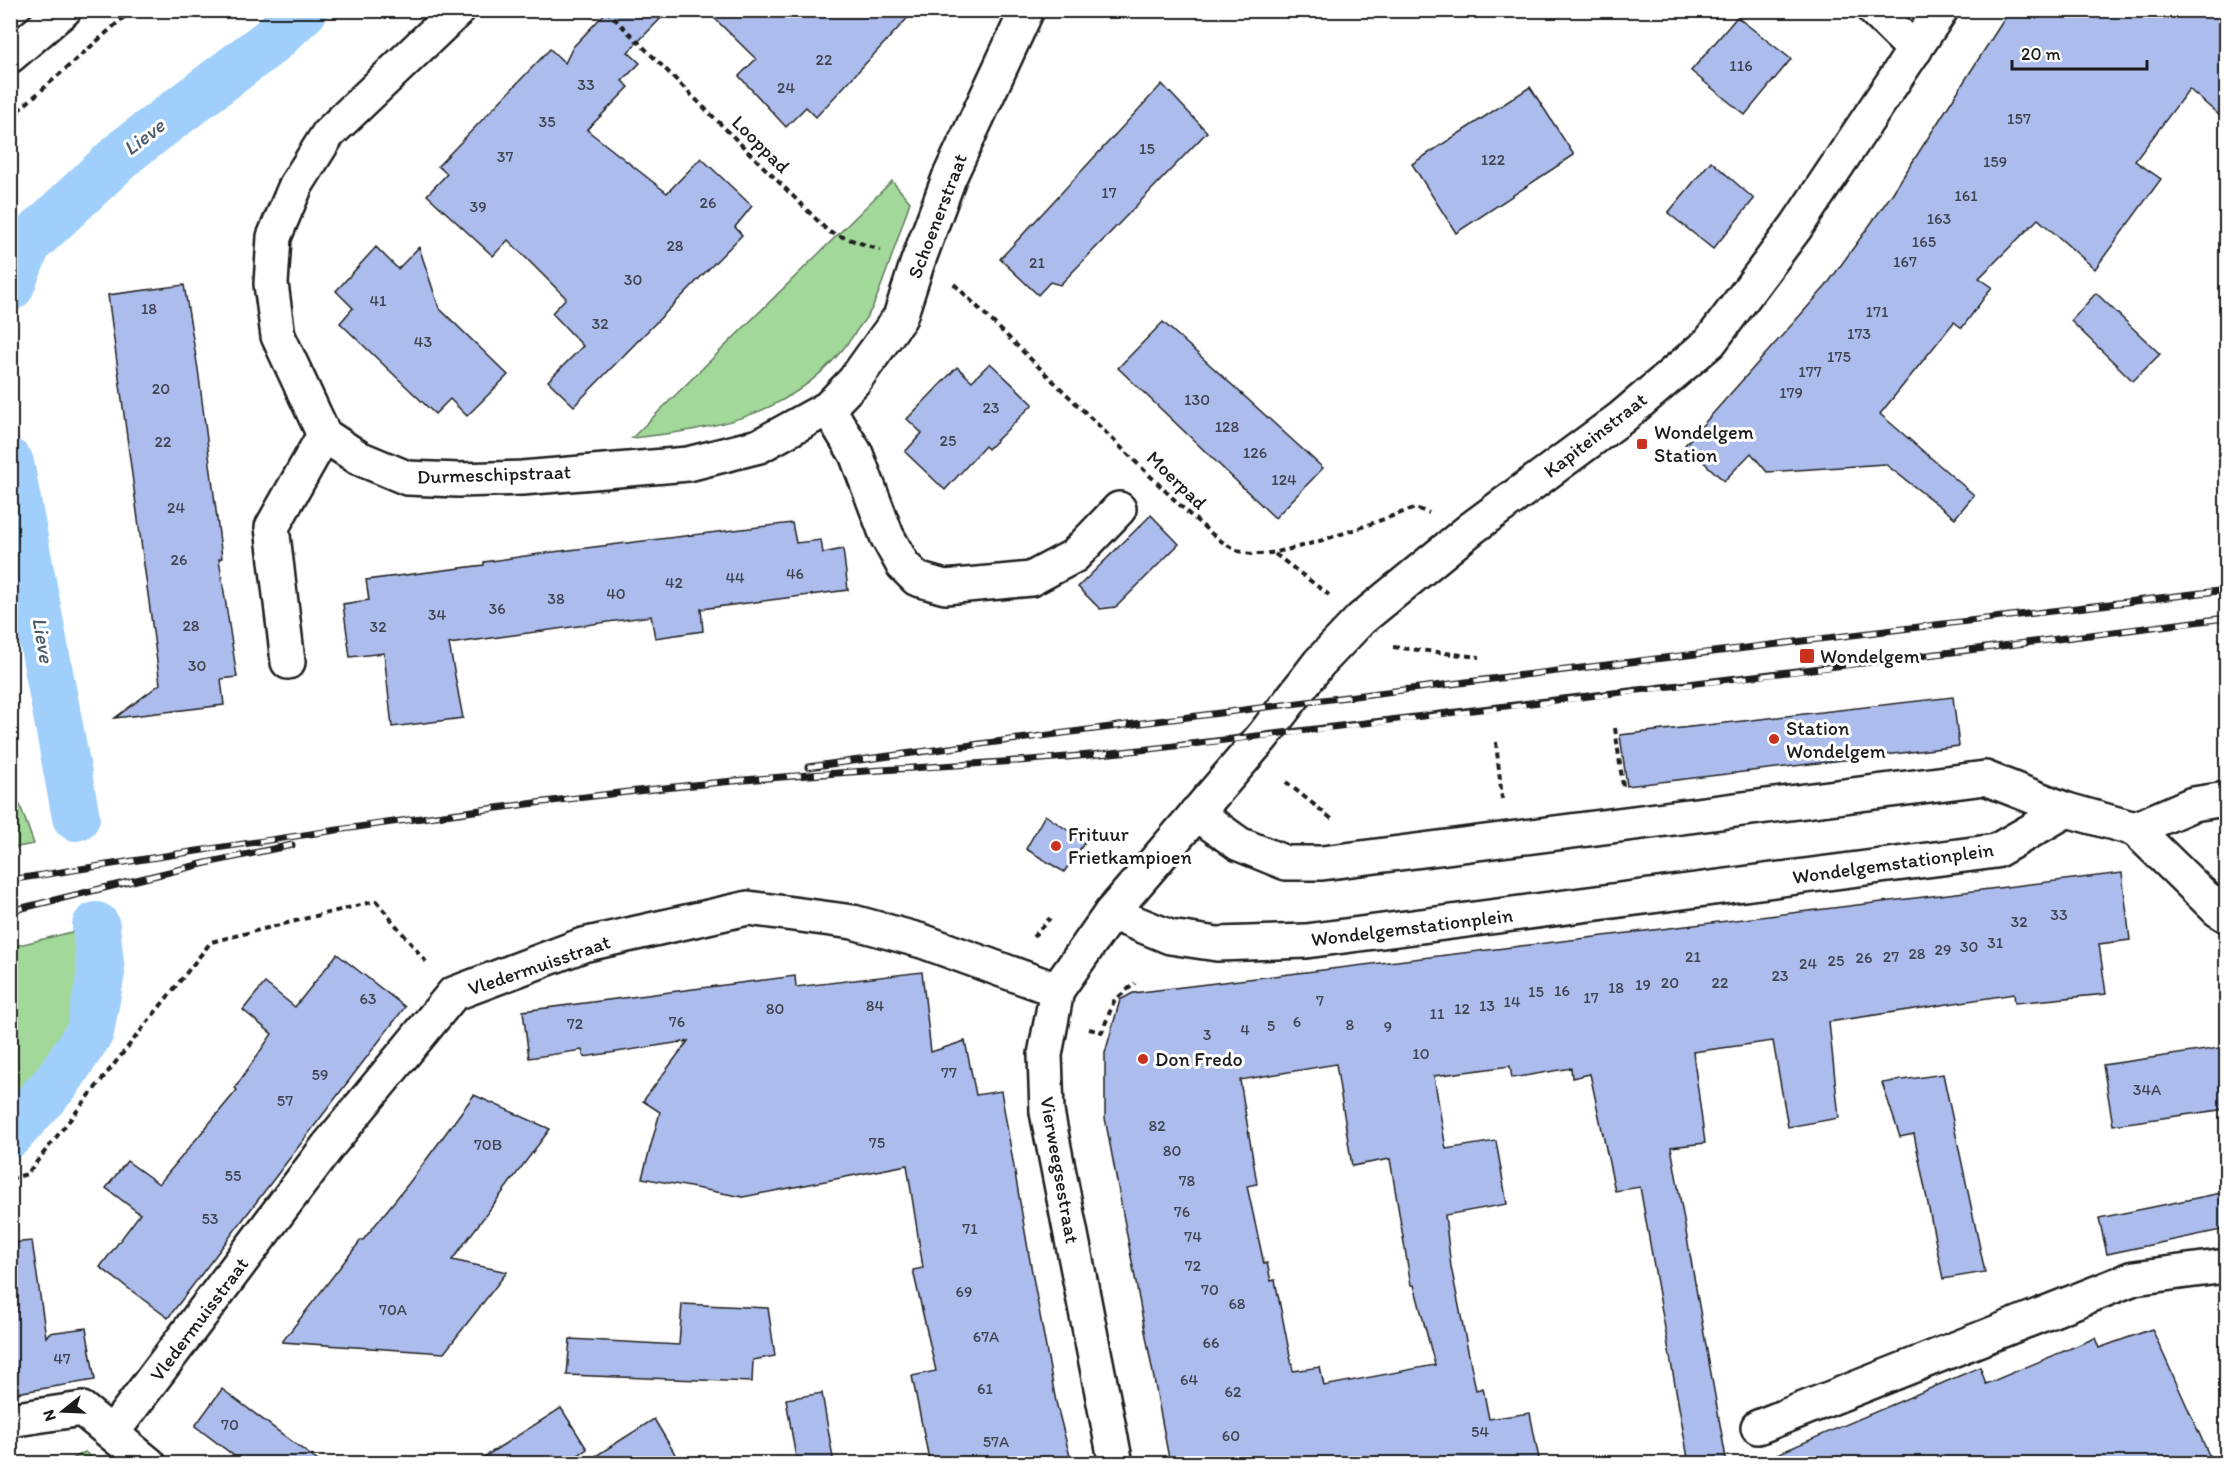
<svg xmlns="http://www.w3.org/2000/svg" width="2237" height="1474" font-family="Itim,sans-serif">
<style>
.green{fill:#a3d89b;stroke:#607a5c;stroke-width:1.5}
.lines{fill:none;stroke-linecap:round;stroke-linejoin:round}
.canal{stroke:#a0cffc;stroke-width:48}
.building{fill:#acbded;stroke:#1c1c1c;stroke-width:1.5;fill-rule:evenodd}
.minor-casing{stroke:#1c1c1c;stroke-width:38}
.path{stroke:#1c1c1c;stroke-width:4;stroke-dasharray:6 4.5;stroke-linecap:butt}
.minor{stroke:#fff;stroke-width:33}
.rail-casing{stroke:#1c1c1c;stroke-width:7}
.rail{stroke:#fff;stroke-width:4.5;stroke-dasharray:14;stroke-linecap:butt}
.poi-dot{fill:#c8321e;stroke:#fff;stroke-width:2}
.labels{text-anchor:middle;stroke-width:6;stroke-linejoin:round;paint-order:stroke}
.number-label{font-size:16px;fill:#404450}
.street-label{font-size:20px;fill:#1c1c1c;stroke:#fff}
.poi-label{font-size:20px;fill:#1c1c1c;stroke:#fff;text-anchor:start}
.water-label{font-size:21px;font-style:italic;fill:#4a5b6a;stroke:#fff}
</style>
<rect width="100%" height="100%" fill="#fff"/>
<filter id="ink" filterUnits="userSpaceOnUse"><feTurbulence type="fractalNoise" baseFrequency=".0167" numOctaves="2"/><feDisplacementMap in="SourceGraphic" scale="12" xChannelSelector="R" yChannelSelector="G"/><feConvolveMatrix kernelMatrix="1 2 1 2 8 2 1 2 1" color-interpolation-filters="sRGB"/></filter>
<g filter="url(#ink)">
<g class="green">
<path d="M892 181 910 202C898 236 888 272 873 306 869 316 859 326 853 336 797 415 722 428 632 438Z"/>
<polygon points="20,805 34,844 11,848 11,807"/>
<polygon points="96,926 101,973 90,1032 56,1083 11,1134 11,947"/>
<polygon points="85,1452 99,1463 65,1463"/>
</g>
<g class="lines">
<g class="canal">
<polyline points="10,287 28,243 126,151 270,42 304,10"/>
<polyline points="10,463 76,817"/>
<polyline points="10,1134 56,1083 90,1032 101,973 96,926"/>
</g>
</g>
<g class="building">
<polygon points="608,10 669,10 628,52 640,63 622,81 629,87 587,130 667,193 701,158 752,206 735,227 742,235 574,406 548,381 583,346 552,313 566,298 508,240 493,256 427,195 447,174 438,166 550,49 565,63 573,47"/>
<polygon points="706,10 915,10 816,117 806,107 786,127 739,76 756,59"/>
<polygon points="2010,10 2226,10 2226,121 2189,89 2135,161 2161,179 2095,269 2038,219 1979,278 1992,287 1962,328 1954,322 1880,414 1974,495 1955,518 1885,464 1767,472 1751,453 1724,481 1685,445 1826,286 1892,194"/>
<polygon points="1737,17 1791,59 1745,115 1691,71"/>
<polygon points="1162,84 1207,132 1060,285 1050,282 1038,295 1000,259"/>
<polygon points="1530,87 1574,155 1456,233 1412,164"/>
<polygon points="1711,161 1754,199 1713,249 1668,213"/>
<polygon points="376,247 398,269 419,247 439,308 508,375 467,416 450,399 435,414 340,323 353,308 336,291"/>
<polygon points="184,285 198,369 222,558 219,559 237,677 221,679 224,705 115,718 160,684 108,295"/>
<polygon points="2096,293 2160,354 2133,381 2071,321"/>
<polygon points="1163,322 1323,468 1275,518 1118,368"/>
<polygon points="990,363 1033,404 988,449 985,446 945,490 905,452 922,433 907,419 957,367 972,381"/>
<polygon points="1151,515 1179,544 1116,607 1100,609 1078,587"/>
<polygon points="792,523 796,543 821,540 823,553 843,549 848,590 701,609 703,631 655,638 651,616 449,644 463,718 392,727 384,653 350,657 343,604 369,600 366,580 484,565 484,562 553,552"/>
<polygon points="1953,697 1959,746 1627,786 1620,735"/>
<polygon points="1045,815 1085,842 1064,872 1026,849"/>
<path d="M2122 873 2130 940 2099 944 2106 994 2015 1003 2014 994 1829 1022 1839 1118 1788 1127 1773 1041 1693 1052 1705 1143 1671 1147 1727 1464H1689L1640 1187 1615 1191 1590 1074 1572 1078 1571 1068 1512 1078 1510 1066 1434 1076 1446 1149 1496 1141 1507 1204 1445 1215 1451 1267 1476 1390 1483 1388 1489 1419 1530 1413 1540 1464H1170L1105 1118V1053L1120 1000 1133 993ZM1336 1064 1352 1166 1390 1159 1411 1285H1414L1435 1365 1324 1386 1320 1367 1293 1371 1275 1280 1271 1281 1267 1263 1264 1264 1247 1186 1257 1184 1240 1080Z"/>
<polygon points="337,954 405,1007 168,1318 100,1267 140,1214 106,1188 127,1161 159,1184 237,1090 235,1088 272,1034 243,1010 254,996 265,983 295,1007"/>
<polygon points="922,972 931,1052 965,1041 976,1095 1001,1091 1030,1261 1056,1402 1072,1464 930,1464 912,1376 936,1371 913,1270 923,1268 907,1165 743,1197 642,1178 660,1112 643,1101 688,1041 584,1057 582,1050 529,1058 523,1011 795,976 796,987"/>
<polygon points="2226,1047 2226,1109 2113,1125 2103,1065"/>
<polygon points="1943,1074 1985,1272 1943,1279 1914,1134 1900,1137 1882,1083"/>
<polygon points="474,1095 550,1129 452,1260 507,1272 444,1353 282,1342 361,1240 363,1240 409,1183"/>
<polygon points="2226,1192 2226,1229 2107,1254 2099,1218"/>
<polygon points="32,1241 46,1337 49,1333 86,1328 95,1380 10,1394 10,1243"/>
<polygon points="682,1304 768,1308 775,1356 753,1360 752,1382 567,1375 570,1339 679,1345"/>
<polygon points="2152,1329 2213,1464 1754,1464 1980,1367 1986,1384 2095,1338 2099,1348"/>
<polygon points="222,1389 322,1464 245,1464 195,1426"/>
<polygon points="822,1393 834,1464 797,1464 786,1399"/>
<polygon points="561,1408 587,1449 565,1464 473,1464"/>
<polygon points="654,1419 681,1464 583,1464"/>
</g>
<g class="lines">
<g class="minor-casing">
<g id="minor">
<polyline points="458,10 328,134 296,185 274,237 271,284 278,336 324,435 359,458 407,478 459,480 522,478 688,464 759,446 828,408 854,381 900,317 917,264 949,178 1027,10"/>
<polyline points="1874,10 1915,50"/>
<polyline points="10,56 64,10"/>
<polyline points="828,408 856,454 887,536 903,565 917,579 945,587 1031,579 1074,556 1119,509"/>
<polyline points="288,662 272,527 324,435"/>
<polyline points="1196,813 1239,844 1286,863 1322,863 1985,778 2067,810 2135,829 2218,910 2226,915"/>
<polyline points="2135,829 2193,804 2226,799"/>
<polyline points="1111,913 1170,937 1217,944 1306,941 1996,851 2067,810"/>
<polyline points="10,1420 82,1409 149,1464"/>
<polyline points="1758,1427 2134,1278 2226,1266"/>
<polyline points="112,1433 328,1146 453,994 583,945 748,908 853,922 922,941 1057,990"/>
<polyline points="1116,1464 1047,1112 1045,1055 1057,990 1111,913 1263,736 1319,663 1361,619 1472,528 1621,418 1710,342 1796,227 1941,10"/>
</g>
</g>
<g class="path">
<polyline points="606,10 829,232 880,250"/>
<polyline points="10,118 132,10"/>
<path d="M954 284 1189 514C1206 528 1224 548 1246 553 1278 561 1379 520 1415 508L1429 513"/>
<polyline points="1275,554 1329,595"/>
<polyline points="1393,647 1479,657"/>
<polyline points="1615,728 1623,786"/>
<polyline points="1496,742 1502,799"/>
<polyline points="1286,782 1333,820"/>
<polyline points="1033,937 1050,918"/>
<polyline points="1089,1029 1102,1032 1114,1001 1135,983"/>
<polyline points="10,1179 27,1174 211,942 376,901 427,963"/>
</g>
<use href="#minor" class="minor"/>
<g class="rail-casing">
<g id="rail">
<path d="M808 767C1280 703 1753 647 2226 590"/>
<path d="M10 880C254 842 498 803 744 780 882 768 1020 764 1158 748 1514 708 1870 662 2226 618"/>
<polyline points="10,911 206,863 292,845"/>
</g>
</g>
<use href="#rail" class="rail"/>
</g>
</g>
<g class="poi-dot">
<rect x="1636" y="438" width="12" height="12" rx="3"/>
<rect x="1799" y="648" width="16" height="16" rx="3"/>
<circle cx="1774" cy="739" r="6"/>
<circle cx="1056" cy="846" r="6"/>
<circle cx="1143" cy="1059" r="6"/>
</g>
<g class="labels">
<g class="number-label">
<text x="824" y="65">22</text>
<text x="1741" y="71">116</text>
<text x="586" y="90">33</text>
<text x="786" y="93">24</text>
<text x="2019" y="124">157</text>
<text x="547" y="127">35</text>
<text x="1147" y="154">15</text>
<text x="505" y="162">37</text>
<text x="1493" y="165">122</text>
<text x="1995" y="167">159</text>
<text x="1109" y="198">17</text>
<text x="1966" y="201">161</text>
<text x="708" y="208">26</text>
<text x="478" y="212">39</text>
<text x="1939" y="224">163</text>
<text x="1924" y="247">165</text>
<text x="675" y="251">28</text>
<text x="1905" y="267">167</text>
<text x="1037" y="268">21</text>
<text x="633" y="285">30</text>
<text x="378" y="306">41</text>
<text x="149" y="314">18</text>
<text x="1877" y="317">171</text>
<text x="600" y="329">32</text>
<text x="1859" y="339">173</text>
<text x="423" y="347">43</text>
<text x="1839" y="362">175</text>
<text x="1810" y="377">177</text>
<text x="161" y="394">20</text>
<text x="1791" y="398">179</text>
<text x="1197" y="405">130</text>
<text x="991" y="413">23</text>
<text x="1227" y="432">128</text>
<text x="948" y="446">25</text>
<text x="163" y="447">22</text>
<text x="1255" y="458">126</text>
<text x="1284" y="485">124</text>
<text x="176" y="513">24</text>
<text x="179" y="565">26</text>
<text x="795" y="579">46</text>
<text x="735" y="583">44</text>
<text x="674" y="588">42</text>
<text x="616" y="599">40</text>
<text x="556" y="604">38</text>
<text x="497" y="614">36</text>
<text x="437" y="620">34</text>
<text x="191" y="631">28</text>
<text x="378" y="632">32</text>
<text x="197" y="671">30</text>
<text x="2059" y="920">33</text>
<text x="2019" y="927">32</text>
<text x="1995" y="948">31</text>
<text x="1969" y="952">30</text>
<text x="1943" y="955">29</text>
<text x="1917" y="959">28</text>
<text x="1693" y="962">21</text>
<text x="1891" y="962">27</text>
<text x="1864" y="963">26</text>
<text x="1836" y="966">25</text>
<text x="1808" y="969">24</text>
<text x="1780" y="981">23</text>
<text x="1670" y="988">20</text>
<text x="1720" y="988">22</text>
<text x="1643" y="990">19</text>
<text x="1616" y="993">18</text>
<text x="1562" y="996">16</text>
<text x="1536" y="997">15</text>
<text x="1591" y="1003">17</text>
<text x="368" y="1004">63</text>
<text x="1320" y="1006">7</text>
<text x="1512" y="1007">14</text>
<text x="875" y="1011">84</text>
<text x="1487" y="1011">13</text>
<text x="775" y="1014">80</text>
<text x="1462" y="1014">12</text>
<text x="1437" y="1019">11</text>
<text x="677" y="1027">76</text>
<text x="1297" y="1027">6</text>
<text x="575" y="1029">72</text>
<text x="1350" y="1030">8</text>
<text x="1271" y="1031">5</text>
<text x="1388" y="1032">9</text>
<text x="1245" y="1035">4</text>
<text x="1207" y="1040">3</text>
<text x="1421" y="1059">10</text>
<text x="949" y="1078">77</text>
<text x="320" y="1080">59</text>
<text x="2147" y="1095">34A</text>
<text x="285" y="1106">57</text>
<text x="1157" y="1131">82</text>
<text x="877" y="1148">75</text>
<text x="488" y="1150">70B</text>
<text x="1172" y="1156">80</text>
<text x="233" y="1181">55</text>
<text x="1187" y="1186">78</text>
<text x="1182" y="1217">76</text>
<text x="210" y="1224">53</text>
<text x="970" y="1234">71</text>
<text x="1193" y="1242">74</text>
<text x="1193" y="1271">72</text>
<text x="1210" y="1295">70</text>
<text x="964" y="1297">69</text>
<text x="1237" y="1309">68</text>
<text x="393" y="1315">70A</text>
<text x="986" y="1342">67A</text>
<text x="1211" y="1348">66</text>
<text x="62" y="1364">47</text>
<text x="1189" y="1385">64</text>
<text x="985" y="1394">61</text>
<text x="1233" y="1397">62</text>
<text x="230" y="1430">70</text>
<text x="1480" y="1437">54</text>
<text x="1231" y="1441">60</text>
<text x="996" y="1447">57A</text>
</g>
<g class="street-label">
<text transform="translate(761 144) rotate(45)" y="7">Looppad</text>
<text transform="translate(937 216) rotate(-69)" y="7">Schoenerstraat</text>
<text transform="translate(1595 435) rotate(-38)" y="7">Kapiteinstraat</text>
<text transform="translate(494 474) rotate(-2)" y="7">Durmeschipstraat</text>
<text transform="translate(1177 480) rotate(44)" y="7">Moerpad</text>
<text transform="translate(1893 863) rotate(-8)" y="7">Wondelgemstationplein</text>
<text transform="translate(1412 927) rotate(-7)" y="7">Wondelgemstationplein</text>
<text transform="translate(539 965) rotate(-19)" y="7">Vledermuisstraat</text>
<text transform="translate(1060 1170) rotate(80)" y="7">Vierweegsestraat</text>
<text transform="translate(199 1319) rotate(-53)" y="7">Vledermuisstraat</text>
</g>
<g class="poi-label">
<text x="1654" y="439">Wondelgem<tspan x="1654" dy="23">Station</tspan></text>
<text x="1820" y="663">Wondelgem</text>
<text x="1786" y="735">Station<tspan x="1786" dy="23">Wondelgem</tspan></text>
<text x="1068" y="841">Frituur<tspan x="1068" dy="23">Frietkampioen</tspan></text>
<text x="1155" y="1066">Don Fredo</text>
</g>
<g class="water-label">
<text transform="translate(144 137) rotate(-38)" y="7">Lieve</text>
<text transform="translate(43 640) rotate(80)" y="7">Lieve</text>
</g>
</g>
<rect width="2237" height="1474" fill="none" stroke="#fff" stroke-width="36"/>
<rect x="18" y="18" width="2201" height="1438" fill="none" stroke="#1c1c1c" stroke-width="2" filter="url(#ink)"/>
<g transform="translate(63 1411) rotate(252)" stroke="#ffffff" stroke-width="4.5" paint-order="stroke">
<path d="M0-4.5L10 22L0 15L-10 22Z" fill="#1c1c1c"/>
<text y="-9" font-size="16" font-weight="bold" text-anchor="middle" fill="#1c1c1c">N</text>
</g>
<path d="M2012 60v9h135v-9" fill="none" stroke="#1c1c1c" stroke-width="3"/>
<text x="2021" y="60" font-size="18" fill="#1c1c1c" stroke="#ffffff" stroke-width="4.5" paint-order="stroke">20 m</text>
</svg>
